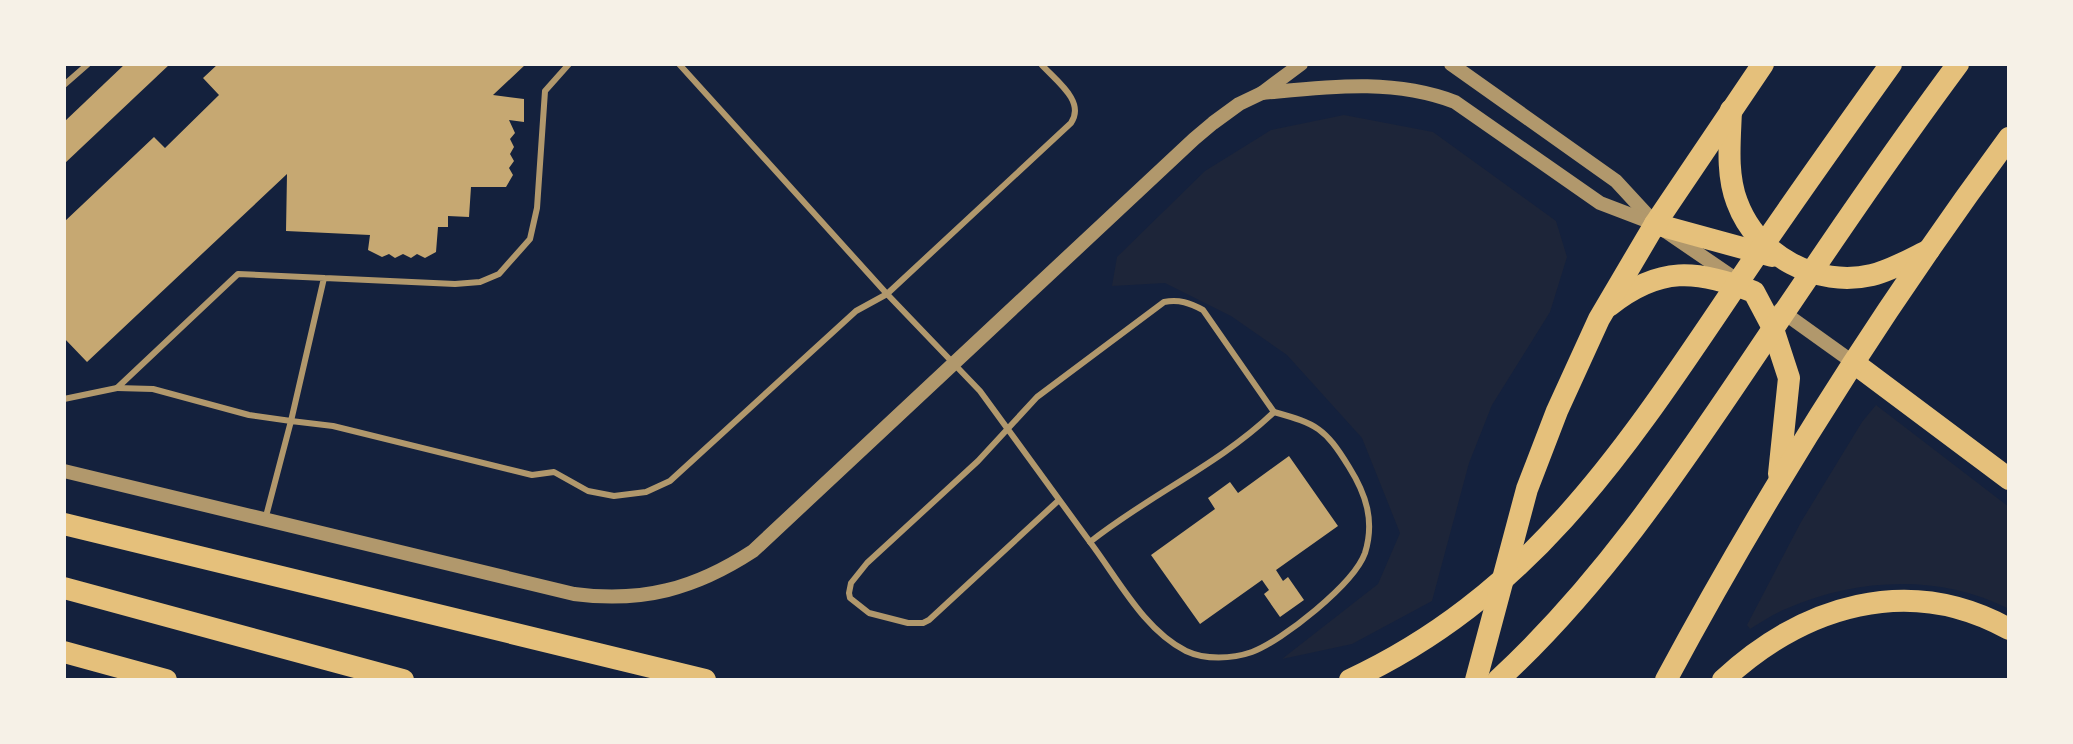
<svg xmlns="http://www.w3.org/2000/svg" width="2073" height="744" font-family="Rubik,sans-serif">
<style>
.green{fill:#1d2539}
.building{fill:#c6a872}
.lines{fill:none;stroke-linecap:round;stroke-linejoin:round}
.service{stroke:#b1986c;stroke-width:6}
.tertiary{stroke:#b1986c;stroke-width:14}
.trunk{stroke:#e5c07b;stroke-width:22}
</style>
<rect width="100%" height="100%" fill="#14213d"/>
<g class="green">
<polygon points="1344,115 1433,132 1556,221 1567,257 1550,312 1492,405 1469,463 1432,601 1352,644 1282,659 1378,584 1400,533 1362,438 1287,355 1231,316 1165,283 1112,286 1117,257 1205,171 1271,130"/>
<path d="M1876 405 2009 507V609C1940 574 1858 578 1788 608 1775 613 1762 622 1750 629L1747 625 1801 522 1862 422Z"/>
</g>
<g class="building">
<polygon points="125,64 170,64 64,164 64,122"/>
<polygon points="218,64 526,64 493,95 524,99 524,122 509,120 515,133 510,139 514,147 510,154 514,161 509,168 513,175 506,187 471,187 469,217 448,216 448,227 438,227 436,252 425,258 417,254 411,258 403,254 395,258 389,254 382,257 368,250 370,235 286,231 287,174 87,362 64,338 64,222 154,137 165,148 219,95 203,78"/>
<polygon points="1289,456 1338,526 1276,570 1283,581 1288,577 1304,600 1280,617 1264,594 1269,590 1262,580 1200,624 1151,555 1215,509 1208,498 1230,482 1238,493"/>
</g>
<g class="lines">
<g class="service">
<path d="M679 64 887 294 980 391 1090 542C1149 495 1220 464 1274 412L1203 310C1190 303 1179 299 1164 302L1037 397 978 461 867 563 851 583 849 593 850 598 869 613 908 623H923L929 620 1059 500"/>
<polyline points="64,85 88,64"/>
<polyline points="324,278 291,421 249,415 153,389 117,388 238,274 455,284 480,282 499,274 530,239 537,208 545,91 569,64"/>
<polyline points="64,399 117,388"/>
<path d="M265 520 291 421 333 426 532 475 554 472 588 491 614 496 646 492 670 481 856 311 887 294 1071 123C1086 101 1055 80 1041 64"/>
<path d="M1090 542C1118 579 1144 630 1186 651 1205 660 1232 659 1252 652 1282 641 1354 584 1365 553 1375 521 1366 494 1349 467 1325 428 1317 424 1274 412"/>
</g>
<g class="tertiary">
<polyline points="1451,64 1616,181 1652,220"/>
<path d="M1262 93C1327 87 1392 78 1455 102L1600 203 1655 224 1737 280"/>
<polyline points="1780,310 1854,363"/>
<path d="M64 471 574 594C642 603 695 589 753 551L1194 139 1213 123 1239 104 1262 93 1301 64"/>
</g>
<g class="trunk">
<path d="M1731 110C1730 140 1726 174 1737 202 1757 256 1817 288 1872 275 1892 270 1911 259 1929 250"/>
<polyline points="1655,224 1772,256"/>
<path d="M1609 306C1659 266 1697 269 1754 292L1772 326 1789 378 1779 474"/>
<polyline points="1854,363 2009,479"/>
<polyline points="64,524 705,680"/>
<polyline points="64,588 403,680"/>
<polyline points="64,652 166,680"/>
<path d="M1350 680C1532 595 1627 447 1735 287 1785 212 1838 138 1891 64"/>
<polyline points="1476,680 1527,489 1557,411 1599,319 1655,224 1763,64"/>
<path d="M1498 680C1599 587 1674 476 1750 363 1818 262 1886 161 1958 64"/>
<path d="M1666 680C1767 492 1882 310 2009 138"/>
<path d="M1723 680C1803 606 1908 573 2009 629"/>
</g>
</g>
<rect width="2073" height="744" fill="none" stroke="#f6f1e7" stroke-width="132"/>
</svg>
